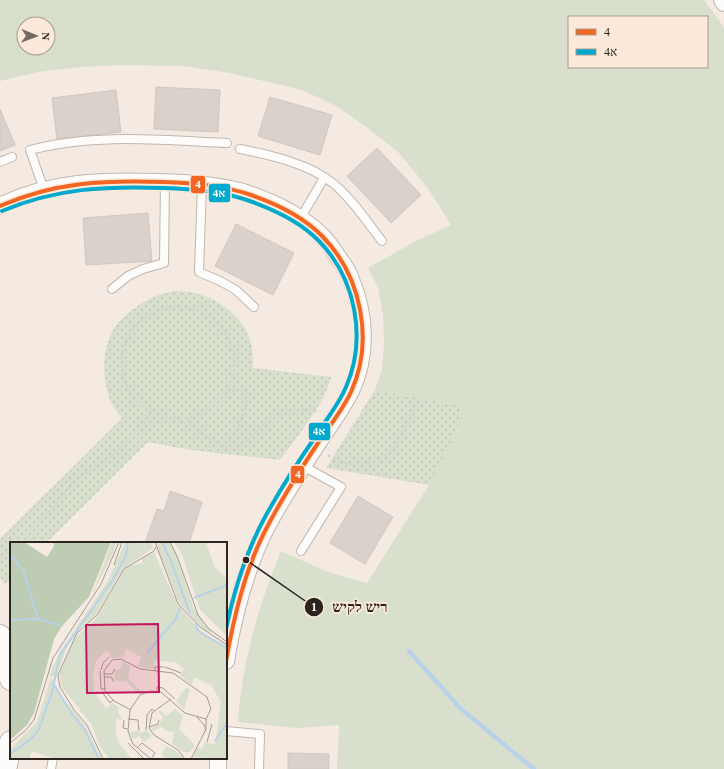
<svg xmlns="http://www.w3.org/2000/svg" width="724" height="769" font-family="'Times New Roman','Noto Sans Hebrew',serif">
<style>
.green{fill:#d8e0cd;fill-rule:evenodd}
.park{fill:url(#park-dots)}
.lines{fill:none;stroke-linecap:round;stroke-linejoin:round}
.stream{stroke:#bad2e9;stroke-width:4.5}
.building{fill:#d9d1ca;stroke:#cfc7c0}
.lane-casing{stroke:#bfb7b0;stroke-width:10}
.street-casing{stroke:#bfb7b0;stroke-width:18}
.secondary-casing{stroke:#bfb7b0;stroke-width:24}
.path{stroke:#d6d2cf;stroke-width:2.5;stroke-dasharray:3 3;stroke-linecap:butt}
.lane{stroke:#fefcfa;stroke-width:8}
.street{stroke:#fefcfa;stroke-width:16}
.secondary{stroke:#fefcfa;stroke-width:22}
.bus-1-casing{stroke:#fde9d9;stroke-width:7}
.bus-2-casing{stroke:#fde9d9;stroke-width:7}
.bus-1{stroke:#f26522;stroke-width:4}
.bus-2{stroke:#00a9ce;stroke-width:4}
.inset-river{fill:none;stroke:#bad2e9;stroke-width:2}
.inset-road{fill:none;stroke:#a59b93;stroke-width:1}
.view{fill:#c2185b;fill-opacity:0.15;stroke:#c2185b;stroke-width:2}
.inset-edge{fill:none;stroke:#2c241f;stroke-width:2}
.leader{fill:none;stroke:#2c241f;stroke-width:1.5}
.callout-dot{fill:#2c241f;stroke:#fde9d9;stroke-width:1.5}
.mark-label{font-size:12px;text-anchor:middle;font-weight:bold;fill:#fff}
.callout-label{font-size:15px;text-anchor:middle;font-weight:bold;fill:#2c241f;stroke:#fde9d9;stroke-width:3.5;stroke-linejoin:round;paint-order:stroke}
.line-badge{stroke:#fde9d9;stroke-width:1.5}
.badge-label{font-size:11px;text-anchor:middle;font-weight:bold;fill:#fff}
</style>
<defs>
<pattern id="park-dots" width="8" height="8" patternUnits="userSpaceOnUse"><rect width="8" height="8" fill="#d8e0cd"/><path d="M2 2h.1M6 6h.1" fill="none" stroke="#bac0b0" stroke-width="1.8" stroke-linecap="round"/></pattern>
</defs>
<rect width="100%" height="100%" fill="#f5eae1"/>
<path class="green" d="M0 0H704L724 27V769H337L339 725 297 728 238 722C242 663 258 606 281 551L328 572 367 583 429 485 458 428 461 406 375 390 382 369 384 344 383 316 378 287 368 268 418 240 451 225 427 187 398 152 365 126 336 106 302 90 230 73 182 66 123 65 80 67 38 72 0 81ZM569 17H707V67H569ZM24 24H48V48H24Z"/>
<g class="park">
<path d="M174 291C179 291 185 291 190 292 214 296 241 314 249 337 253 347 253 357 253 368L331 377C325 404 297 436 280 460 236 455 192 452 148 442L46 543H11V578L5 584 0 578V539L122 418C120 415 117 412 115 409 101 388 100 348 115 327 123 315 143 301 156 296 162 293 168 293 174 291Z"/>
<polygon points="375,390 461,406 458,428 429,485 326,468"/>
</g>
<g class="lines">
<polyline class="stream" points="409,651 460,708 534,769"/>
</g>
<g class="building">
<polygon points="156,87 220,90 218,132 154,129"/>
<polygon points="116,90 121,132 57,139 52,98"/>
<polygon points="270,97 332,115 320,155 258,136"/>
<polygon points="0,109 15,145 0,151"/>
<polygon points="377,148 421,195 391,223 347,176"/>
<polygon points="148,213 152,261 86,265 83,218"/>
<polygon points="236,224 294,253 273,295 215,266"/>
<polygon points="170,491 202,502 189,543 145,543 157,509 164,511"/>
<polygon points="358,496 393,517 365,564 330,543"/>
<polygon points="288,753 329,754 329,769 288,769"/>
</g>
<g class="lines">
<g class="lane-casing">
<g id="lane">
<path d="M240 149C271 155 310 164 334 184 353 200 367 222 382 241"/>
<polyline points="0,162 12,157"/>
<polyline points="202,184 199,272 220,281 236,290 254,307"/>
<path d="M44 190 30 150C93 133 163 140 227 143"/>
<polyline points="300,219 324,178"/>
<polyline points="112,289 128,276 143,269 164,263 165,182"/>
<polyline points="301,551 341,487 303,466"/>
<polyline points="226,731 260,734 259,769"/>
<polyline points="51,769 53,758"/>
</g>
</g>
<g class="street-casing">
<g id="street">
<polyline points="722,0 724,3"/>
<path d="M0 206C50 181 104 180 158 182 187 183 215 184 243 192 271 201 299 214 320 234 327 240 333 249 338 257 342 263 348 270 350 277 366 314 368 355 351 391 342 409 329 426 318 443 302 467 286 493 271 519 247 562 234 613 226 661"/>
<polyline points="218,769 218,758"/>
</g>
</g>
<g class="secondary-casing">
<g id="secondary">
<polyline points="0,636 5,649 11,679"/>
<polyline points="5,769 11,742"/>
</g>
</g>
<g class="path">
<circle cx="178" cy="363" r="56"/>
<path d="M187 419 195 429 225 448 237 449C263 427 281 401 320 412"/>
<path d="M225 447C236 431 248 414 247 393 240 388 233 391 225 393"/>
<polyline points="328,455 341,463 358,464 372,463 381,459 391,453 416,406"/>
<polyline points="19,543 26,538 38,526 74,481 108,459 138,434 150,412"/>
<polyline points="0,556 11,549"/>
</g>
<use href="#lane" class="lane"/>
<use href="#street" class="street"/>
<use href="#secondary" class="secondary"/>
<g class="bus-1-casing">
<path id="bus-1" d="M0 206C55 182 104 180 163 182 192 183 222 185 251 195 277 204 304 217 323 237 362 277 374 342 351 392 343 409 331 424 320 440 300 470 280 501 264 533 244 573 234 617 226 661"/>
</g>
<g class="bus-2-casing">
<path id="bus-2" d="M2 211C57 188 105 186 164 188 192 189 220 191 247 200 273 209 300 221 319 241 356 279 367 339 346 387 339 404 327 418 318 433 299 460 281 488 265 517 246 552 234 590 226 629"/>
</g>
<use href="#bus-1" class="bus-1"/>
<use href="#bus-2" class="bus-2"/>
</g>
<g transform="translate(10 542)">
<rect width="217" height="217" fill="#f5eae1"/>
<path d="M102 0H106L103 11 82 53ZM115 0H142L143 6 113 27 84 75 68 87 58 103 46 135 39 134 49 111 99 37ZM145 0H160L167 14 183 65 202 91 194 88 169 61ZM164 0H196L204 24 217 37V94L190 68 172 13ZM144 10 168 64 195 93 217 104V217L183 215 188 205 192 207 195 200 205 203 211 160 201 143 184 135 167 121 145 118 144 127 135 126 128 124 131 115 116 107 113 115 102 116 97 108 86 119 83 134 84 150 96 167 102 161 110 166 107 167 112 178 106 177V193L110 203 122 217H100L91 207 81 182 52 145 50 131 65 96 85 78 114 29 119 24 133 21 131 17ZM41 135 52 155 75 183 91 217H45L22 209 19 217H0V207L27 180ZM137 188 142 194 134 200 129 194 123 197 120 190 128 189 129 191ZM167 189 183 206 180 210H173L162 202 164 190ZM156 204 166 209 173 217H156L152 212Z" fill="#d8e0cd"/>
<path d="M0 0H14L37 15 44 4 43 0H101L79 55 52 84 44 97 24 171 17 183 0 198Z" fill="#beccb3"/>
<path d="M112 119 120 124 118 136 132 150 129 152 116 139 109 140 104 136 105 129 111 126ZM174 127 184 135 182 143 170 133ZM176 146 180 147 174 168 166 159ZM165 167 173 174 169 187 185 203 183 206 167 189 159 190 151 185 143 189 141 186 150 182 153 175 148 170 150 168 156 174Z" fill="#d8e0cd"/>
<path class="inset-river" d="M152 0 161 19 180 72M0 13 13 28 28 77M184 56 217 43M0 78 28 77 50 83M185 82 188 89 217 106M137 111 166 77 170 65M43 141 62 172 76 190 89 217M205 199 217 181M0 212 21 197 29 187 42 150 50 113 102 39 116 14 118 0"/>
<path class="inset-road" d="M145 0 168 62 190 85 217 103M160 0 167 14 188 73 199 87 217 100M104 23 112 0M155 125 171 131M91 128 93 121 99 115M90 129 91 147H95M145 129V125H154M94 132H102L105 127M94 135H101L104 140M147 149V145L153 146 165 157M92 150 100 161 103 158M161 157 142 171 139 186 144 193 168 208 174 216M121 168 104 159 95 149 94 129 102 118 111 117 130 127 163 131 197 155 201 167 196 177M187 175 194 183 196 189M118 177 128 178 129 189M114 178 113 186 118 187M139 185 148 182 149 178M136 188 137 173 142 167 144 169M197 200 202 182M0 201 15 189 24 178 43 116 91 42 109 0M118 201 134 217M127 206 132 201 145 211 141 217M93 217 77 183 64 168 50 145 48 133 67 91 87 73 114 27 144 9 146 5M141 217 123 202 118 189 120 168 130 153 140 149 151 150 175 171 196 177M181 217 196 187V177"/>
<path class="view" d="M148 82 149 150 77 151 76 83Z"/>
<rect width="217" height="217" class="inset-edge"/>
</g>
<path class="leader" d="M246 560L314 607"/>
<g class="callout-dot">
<circle cx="246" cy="560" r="4"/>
<circle cx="314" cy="607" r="10"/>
</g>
<g class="mark-label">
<text x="314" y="611">1</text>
</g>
<g class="callout-label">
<text x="360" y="612">ריש לקיש</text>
</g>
<g class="line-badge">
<rect x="190" y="175" width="16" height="19" rx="4" fill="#f26522"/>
<rect x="208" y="183" width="23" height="20" rx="4" fill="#00a9ce"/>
<rect x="308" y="422" width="23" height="19" rx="4" fill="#00a9ce"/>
<rect x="290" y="465" width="15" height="19" rx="4" fill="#f26522"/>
</g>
<g class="badge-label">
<text x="198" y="188">4</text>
<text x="219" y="197">4א</text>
<text x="319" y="435">4א</text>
<text x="298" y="478">4</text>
</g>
<rect x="568" y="16" width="140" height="52" fill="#fde9d9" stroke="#a99a8f"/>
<rect x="576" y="29" width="20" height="6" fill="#f26522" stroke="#a99a8f"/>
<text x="604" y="36" font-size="12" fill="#2c241f">4</text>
<rect x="576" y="49" width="20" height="6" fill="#00a9ce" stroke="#a99a8f"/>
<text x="604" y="56" font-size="12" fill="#2c241f">4א</text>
<g transform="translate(36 36) rotate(91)"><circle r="19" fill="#fde9d9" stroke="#a99a8f"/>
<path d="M0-3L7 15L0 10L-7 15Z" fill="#726963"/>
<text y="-6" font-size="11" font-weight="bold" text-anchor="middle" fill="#2c241f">N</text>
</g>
</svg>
